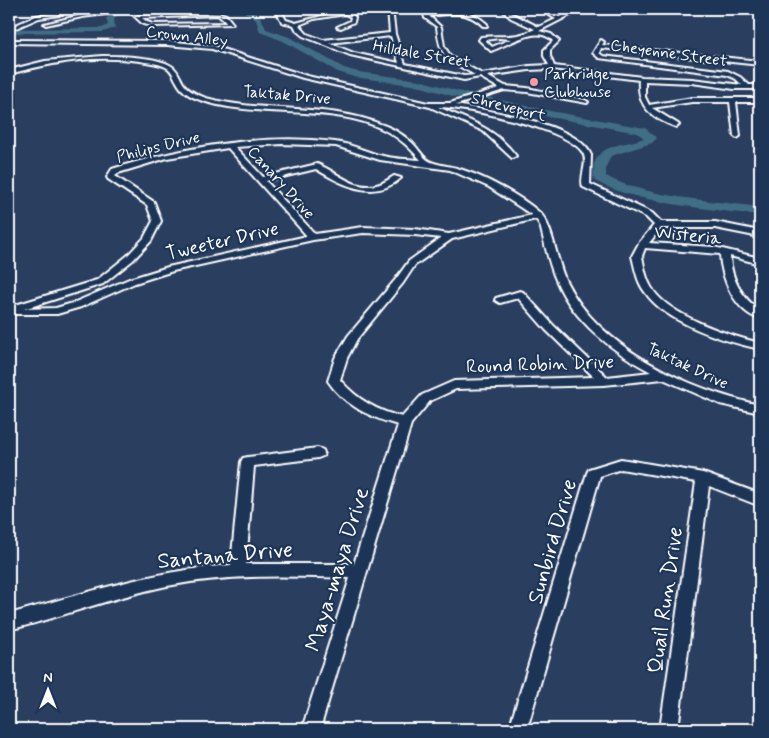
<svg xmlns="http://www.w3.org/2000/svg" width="769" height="738" font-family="Mynerve,sans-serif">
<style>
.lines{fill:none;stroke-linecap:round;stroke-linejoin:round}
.river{fill:#416e85;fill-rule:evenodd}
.minor-casing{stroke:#fff;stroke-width:4}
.minor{fill:#1d3557;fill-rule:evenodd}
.poi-dot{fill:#ff9aa2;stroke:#1d3557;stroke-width:2}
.labels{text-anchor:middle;stroke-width:4.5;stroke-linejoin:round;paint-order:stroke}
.far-street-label{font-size:16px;fill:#fff;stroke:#1d3557}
.far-poi-label{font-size:16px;fill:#fff;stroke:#1d3557;text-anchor:start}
.street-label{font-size:19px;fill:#fff;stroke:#1d3557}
.near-street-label{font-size:22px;fill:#fff;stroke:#1d3557}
</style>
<rect width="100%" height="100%" fill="#2a3e60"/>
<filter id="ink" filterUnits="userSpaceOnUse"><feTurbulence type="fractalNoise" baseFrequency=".02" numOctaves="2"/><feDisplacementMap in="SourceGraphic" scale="10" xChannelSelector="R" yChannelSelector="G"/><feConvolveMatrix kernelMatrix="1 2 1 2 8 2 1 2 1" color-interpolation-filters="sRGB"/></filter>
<g filter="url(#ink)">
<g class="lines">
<g class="river">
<polygon points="152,9 181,9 177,11 117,16 114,19 115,28 103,32 9,33 9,29 102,28 108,25 106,18 115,12"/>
<path d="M241 9C255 8 262 17 266 29L289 37 344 68 358 72 419 80 458 91 550 111 645 128 657 138 652 143 611 156 606 167V176C643 197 717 201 760 207V215C715 210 634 203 595 181 593 176 593 170 594 165 599 143 627 145 644 138L637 133 550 117 456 97 418 86 354 77 338 72 283 41 260 32 256 20Z"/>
</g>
<g class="minor-casing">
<g id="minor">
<path d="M127 9H137L133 11 139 16 219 13 226 15 233 24 153 26 143 24 129 11 82 17 46 25 44 24 82 15ZM218 15 227 23 153 24 147 22 142 18Z"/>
<path d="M347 9H352L349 12 355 17 354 22 341 28 337 27 350 21 351 17 345 14 314 19 299 25 307 34 323 40 390 33 388 9H392L395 34 405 64 464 76 475 75C449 60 440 60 437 27L425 18 423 9H427L428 13C450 10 469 7 487 24V26H483C467 10 450 13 429 16L441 27 444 46 451 57 482 74 529 66 549 65 544 56V50L553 41C537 24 509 45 491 51L479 40 481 37C502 35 516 39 535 29L511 18 501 9C505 9 532 24 539 27L556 19 539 9H544L559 17 577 9H582L539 31 551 34 559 41 550 50V56L554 66 642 77 692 79 742 85 736 79 727 75 599 58 593 53 601 40 604 42 602 45 760 61V65L601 48 599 53 603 56 728 71 740 77 749 85H760V89H734L692 83 645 81V97L649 105 692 98H760V102H736L740 136 737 138 734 136 730 102H692L652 108 678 124 679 125 676 127C652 118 637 107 639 80L552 69 529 70 487 76 505 86 527 88 585 100 588 102 587 103 527 92 504 90 456 105C488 111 578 123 591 155L590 184 652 213 661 222H715L760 231V237L715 228H661L649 243 714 247 760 258V264L730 256C731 280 742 297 760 311V319C735 312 721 278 720 254L645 248 642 256C644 267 646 280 653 290 670 316 730 336 760 343V349C726 342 665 323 645 292 637 282 635 268 632 256L639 243 654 225 646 217 583 187C579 176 589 163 583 153 570 129 465 107 438 107 470 121 494 127 516 156L512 158 483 131 430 107 303 78 212 49 167 45 9 43V40L167 41 213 46 307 76 428 103H450L499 88 480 77 464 80 350 55 303 36 297 31 294 25 282 22 278 14 282 13 286 20 296 23ZM391 36 399 63 354 53 329 43ZM499 38 511 39 492 47 485 40Z"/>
<polygon points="57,13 59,15 39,18 9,31 9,28 36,16"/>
<path d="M102 56C120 56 158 56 173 67 178 71 180 78 183 83 188 91 198 95 206 98 264 114 326 102 383 125 392 128 403 135 410 141 417 146 422 157 429 161 436 165 452 166 460 169 485 177 521 196 540 213 553 225 557 265 567 283 601 350 691 390 760 405V413L720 404 663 379 604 385 456 389 430 401 411 424 320 729H302L350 578C289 576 227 574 167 586 113 597 62 617 9 630V614C83 594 154 570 231 565L241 462 243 458 248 457 318 448 323 450 324 453 323 456 318 458 254 466 246 564H354L398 425C371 418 344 405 328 381L335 358 348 336 396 279 409 261 441 238 415 235 363 233 313 240 173 271 135 283 81 307 57 314H9V307L97 280 127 256 144 238 153 221 147 205 108 179 107 177 112 169C184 147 260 133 335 142 351 144 364 151 379 155 392 159 407 159 421 160 416 155 411 149 405 144 354 98 262 122 200 100 190 96 182 92 177 82 174 77 173 73 169 69 161 63 149 63 140 61 91 55 56 62 9 74V70L45 61ZM282 144 336 146 380 160 450 170 489 187 532 215 449 234 415 229 363 227 315 234 266 181 316 169C342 185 374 202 401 178L394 176C389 179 383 184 376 185 354 191 336 171 317 164L263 177 235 147ZM228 148 307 236 168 267 129 279 73 303 56 308 24 309 103 284 133 260 151 241 161 221 154 202 115 176 118 173 167 158ZM536 219 540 225C545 243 548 262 556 280 573 321 613 352 651 372L607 377 554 326 523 292 520 291 496 298 495 300 500 303 518 298 546 330 594 377 454 381 422 395 402 417C377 411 358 400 340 380L347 358 357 339 403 283 415 265 452 239Z"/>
<polygon points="621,459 703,473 760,494 760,506 709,486 678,729 660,729 696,482 621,469 600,476 527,729 509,729 587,473 589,469"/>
</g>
</g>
<use href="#minor" class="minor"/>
</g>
</g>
<circle class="poi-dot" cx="534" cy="82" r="5"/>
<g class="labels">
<g class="far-street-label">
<text transform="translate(187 35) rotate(7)" y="6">Crown Alley</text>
<text transform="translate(669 52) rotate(8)" y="6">Cheyenne Street</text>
<text transform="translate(422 53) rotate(10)" y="6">Hilldale Street</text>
<text transform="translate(287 94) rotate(5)" y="6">Taktak Drive</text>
<text transform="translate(509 106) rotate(14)" y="6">Shreveport</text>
<text transform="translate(158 146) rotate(-14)" y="6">Philips Drive</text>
<text transform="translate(282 182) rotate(48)" y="6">Canary Drive</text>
<text transform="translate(688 365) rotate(25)" y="6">Taktak Drive</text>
</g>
<g class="far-poi-label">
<text x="544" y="79">Parkridge<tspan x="544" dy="18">Clubhouse</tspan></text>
</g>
<g class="street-label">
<text transform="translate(688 234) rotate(6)" y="7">Wisteria</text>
<text transform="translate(222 240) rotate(-13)" y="7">Tweeter Drive</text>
<text transform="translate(540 363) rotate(-2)" y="7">Round Robin Drive</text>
</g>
<g class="near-street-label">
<text transform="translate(551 541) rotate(-74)" y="8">Sunbird Drive</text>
<text transform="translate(225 554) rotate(-5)" y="8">Santana Drive</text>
<text transform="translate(336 569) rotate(-73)" y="8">Maya-maya Drive</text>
<text transform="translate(664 600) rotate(-82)" y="8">Quail Run Drive</text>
</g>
</g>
<rect width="769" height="738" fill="none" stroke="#1d3557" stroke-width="30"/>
<rect x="15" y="15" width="739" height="708" fill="none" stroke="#fff" stroke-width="2" filter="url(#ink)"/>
<g transform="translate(48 690)" stroke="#1d3557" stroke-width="4" paint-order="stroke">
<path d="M0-4L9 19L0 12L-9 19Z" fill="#ffffff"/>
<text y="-8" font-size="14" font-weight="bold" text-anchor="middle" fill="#ffffff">N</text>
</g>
</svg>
